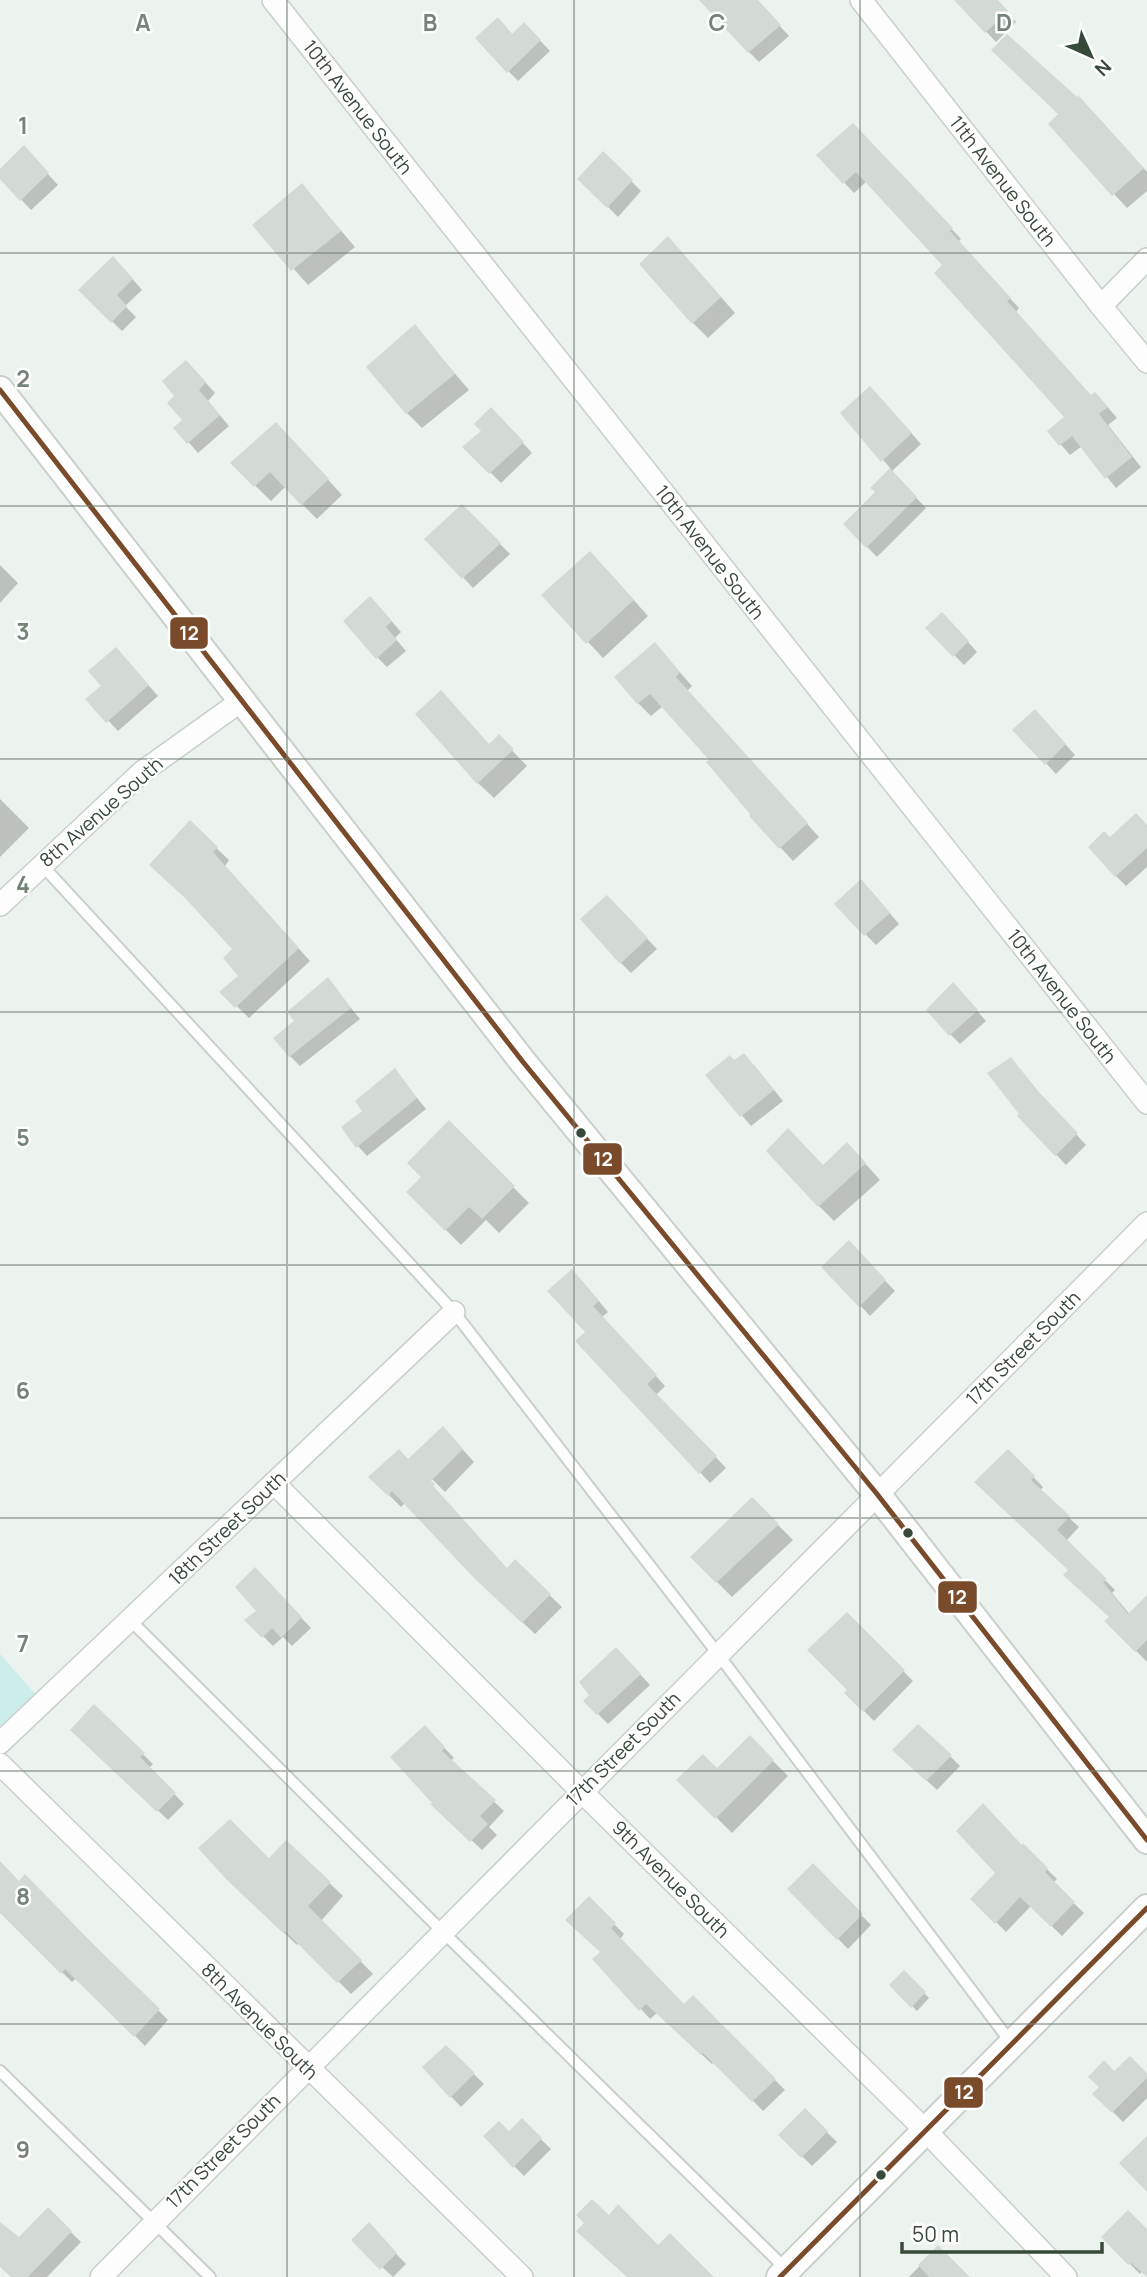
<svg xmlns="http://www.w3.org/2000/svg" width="1147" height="2277" font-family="Manrope,sans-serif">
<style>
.green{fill:#cceeea}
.shadow{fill:#0003}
.building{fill:#d3dad4}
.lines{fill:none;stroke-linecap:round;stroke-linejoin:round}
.service-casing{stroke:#c9d0cb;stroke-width:14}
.minor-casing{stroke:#c9d0cb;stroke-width:24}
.tertiary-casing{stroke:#c9d0cb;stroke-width:30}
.service{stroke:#fcfdfc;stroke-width:10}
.minor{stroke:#fcfdfc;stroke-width:21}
.tertiary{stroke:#fcfdfc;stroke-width:26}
.bus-1-casing{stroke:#fff;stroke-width:10}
.bus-1{stroke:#7a4b2a;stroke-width:5}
.grid{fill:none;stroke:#768478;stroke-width:2;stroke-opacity:0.55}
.bus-dot{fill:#374939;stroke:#fff;stroke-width:2.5}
.labels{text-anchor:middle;stroke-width:5;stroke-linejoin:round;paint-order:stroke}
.street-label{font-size:19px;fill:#374939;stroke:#fff}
.grid-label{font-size:23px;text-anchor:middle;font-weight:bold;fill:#768478;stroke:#fff;stroke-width:5;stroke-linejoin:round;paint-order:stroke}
.line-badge{stroke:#fff;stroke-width:2.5}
.badge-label{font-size:19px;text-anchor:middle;font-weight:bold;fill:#fff}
</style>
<rect width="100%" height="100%" fill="#ecf2ed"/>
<polygon class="green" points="0,1654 38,1697 0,1733"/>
<g class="shadow">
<polygon points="741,0 756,0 789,36 759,62 749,52"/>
<polygon points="956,0 996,0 1016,22 996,42"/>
<polygon points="498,19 513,35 534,34 550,51 518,81 477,39"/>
<polygon points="1092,111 1147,172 1147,191 1127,208 1114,194 1060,115"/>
<polygon points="853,125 961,239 958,242 1019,308 1016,312 1091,397 1105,404 1117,418 1108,425 1141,467 1116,488 1082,446 1070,455 1049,431 1067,417 944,265 867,181 854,193 818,155"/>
<polygon points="603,153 641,191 618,217 580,179"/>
<polygon points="33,158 58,185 31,210 0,177 0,171"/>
<polygon points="302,185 355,247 308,285 255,225"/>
<polygon points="683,254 735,313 708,338 693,323"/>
<polygon points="123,268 142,290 125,306 136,317 122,331 80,290"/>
<polygon points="415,327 469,390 422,428 407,413"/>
<polygon points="196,372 215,393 208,401 229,426 198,453 176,428 185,420"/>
<polygon points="880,398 921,444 891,472 926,508 877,557 845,524 877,492 872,488 891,469 843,414"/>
<polygon points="501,419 532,453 501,483 465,447"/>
<polygon points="291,439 342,495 317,519 285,487 271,501 232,463"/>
<polygon points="462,506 510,554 473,588 427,539"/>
<polygon points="0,565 18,583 0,603"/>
<polygon points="605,568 648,616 603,658 544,595"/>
<polygon points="380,608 401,632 395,638 406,651 387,667 377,657"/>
<polygon points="952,624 977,652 964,665 928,628"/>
<polygon points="655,644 692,686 687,691 819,837 793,861 751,816 753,815 711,760 663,706 651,716 638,703"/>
<polygon points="126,660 158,696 118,731 88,699 103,686"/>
<polygon points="1045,722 1075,755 1056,774 1015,730"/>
<polygon points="499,737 527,766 494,798 478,783 490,745"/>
<polygon points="0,799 29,828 0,857"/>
<polygon points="190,823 229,860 225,866 310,961 249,1018 222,992 241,976 234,949"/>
<polygon points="1147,827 1147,867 1126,886 1116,876 1110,839"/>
<polygon points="871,891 899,924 876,945 836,904"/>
<polygon points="607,897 657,949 631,973 621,963"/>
<polygon points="328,980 360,1019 300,1066 290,1056 296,1022"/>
<polygon points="963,995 986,1021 960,1044 950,1034"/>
<polygon points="734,1062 754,1065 783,1101 751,1126 707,1075"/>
<polygon points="1020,1069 1044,1099 1086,1145 1066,1165 1020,1116"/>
<polygon points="395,1071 426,1109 367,1156 358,1146 364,1111"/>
<polygon points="449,1123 529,1203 499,1233 486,1220 461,1245 408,1192 423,1177"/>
<polygon points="862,1160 880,1180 834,1221 819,1206 823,1167"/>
<polygon points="849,1243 895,1291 870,1316 824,1267"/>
<polygon points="582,1281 608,1312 602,1317 665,1386 656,1395 726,1468 710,1483 578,1341 587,1332"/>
<polygon points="455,1441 474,1462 445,1492 426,1473 424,1476 508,1570 515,1562 562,1607 535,1634 488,1590 405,1503 401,1507 371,1477"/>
<polygon points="1008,1451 1043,1487 1040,1491 1079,1527 1066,1541 1115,1590 1112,1593 1147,1635 1147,1662 1107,1621 1111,1617 1070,1571"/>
<polygon points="752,1499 793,1540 732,1597 692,1557"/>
<polygon points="255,1569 311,1628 292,1646 283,1637 273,1646 247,1620 259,1611"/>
<polygon points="847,1614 913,1681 874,1721 846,1693 849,1690"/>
<polygon points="626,1659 650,1685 608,1724 585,1701"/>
<polygon points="94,1707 153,1764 149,1768 184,1804 168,1820 83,1740"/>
<polygon points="434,1737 454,1758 450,1761 504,1811 489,1827 497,1835 482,1850 433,1804"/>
<polygon points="750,1738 788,1776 732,1833 679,1780 717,1771"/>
<polygon points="950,1756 960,1766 937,1790 905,1760"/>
<polygon points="287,1842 343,1896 321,1921 373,1974 351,1994 299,1942 297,1945 242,1893"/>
<polygon points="1023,1846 1057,1879 1053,1883 1084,1913 1062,1936 1031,1906 1006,1932 973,1899"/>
<polygon points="0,1862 19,1883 25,1877 168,2020 145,2046 77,1977 72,1982 0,1911"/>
<polygon points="813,1865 871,1925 848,1949 790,1889"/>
<polygon points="589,1899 624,1934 620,1939 684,2007 693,1998 785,2090 763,2111 714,2061 712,2064 657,2013 650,2019 641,2009 602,1952"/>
<polygon points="904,1973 929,1998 917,2011 891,1985"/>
<polygon points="446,2047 484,2084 461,2107 424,2068"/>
<polygon points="1115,2073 1147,2075 1147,2098 1123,2122 1095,2094"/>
<polygon points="805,2111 837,2142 812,2166 781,2135"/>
<polygon points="522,2121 551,2149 524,2176 514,2166 509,2134"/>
<polygon points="48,2210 81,2242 47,2277 13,2277 0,2265 0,2238 19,2239"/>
<polygon points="1147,2232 1147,2276 1142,2271 1140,2274 1103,2237"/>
<polygon points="378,2235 406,2264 393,2277 353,2240"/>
<polygon points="938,2247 968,2277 909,2277"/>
</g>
<g class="building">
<polygon points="699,0 758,0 781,25 748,53"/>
<polygon points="954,0 998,0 1008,11 985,33"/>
<polygon points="498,17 512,34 524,22 541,40 507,73 475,38"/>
<polygon points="1007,34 1077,97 1078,95 1144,168 1112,196 1048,124 1058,114 991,50"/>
<polygon points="853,123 953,228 950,231 1011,298 1007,301 1091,395 1095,392 1108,407 1099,414 1132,457 1105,479 1072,436 1059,446 1047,431 1064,417 934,273 942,265 856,172 843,184 816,155"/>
<polygon points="24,145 49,173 20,201 0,179 0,169"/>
<polygon points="603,151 633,180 607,208 577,179"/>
<polygon points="302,183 341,231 291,271 252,225"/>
<polygon points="668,236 721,297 692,324 639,264"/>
<polygon points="113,256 133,279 117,295 127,306 111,323 78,290"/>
<polygon points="415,324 455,374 406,414 366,367"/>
<polygon points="186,360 206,382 199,390 220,415 187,444 173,428 182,420 167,403 174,396 162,381"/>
<polygon points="870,386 912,433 881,462 840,413"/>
<polygon points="491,407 524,442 489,474 462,447 481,431 474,424"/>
<polygon points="276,422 329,479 301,505 270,472 254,487 230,463"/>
<polygon points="890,468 917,497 866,548 843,524 875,492 870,488"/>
<polygon points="462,504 501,543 462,579 424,539"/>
<polygon points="590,551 634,600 586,644 541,595"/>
<polygon points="370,596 392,621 386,627 397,640 376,659 343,621"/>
<polygon points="942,612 969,641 953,657 925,628"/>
<polygon points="655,642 680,672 676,677 808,823 779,849 749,816 750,814 706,762 709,760 650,694 637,704 614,677"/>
<polygon points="116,647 149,685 106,723 85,699 101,686 88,671"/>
<polygon points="441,690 489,744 499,734 514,749 477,784 415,714"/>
<polygon points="1035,709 1066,744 1045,765 1012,730"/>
<polygon points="1136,813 1147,825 1147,848 1115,877 1088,847 1104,831 1110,837"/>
<polygon points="190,820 218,847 213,852 299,948 235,1008 219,992 238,976 223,958 232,949 185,898 149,865"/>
<polygon points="861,879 890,913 864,936 834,904"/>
<polygon points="607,895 648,938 620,964 580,919"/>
<polygon points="328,977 351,1008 289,1057 273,1038 294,1021 287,1012"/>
<polygon points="953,982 978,1010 949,1036 926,1010"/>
<polygon points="744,1053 774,1090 740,1117 705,1075 730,1055 734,1060"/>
<polygon points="1011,1057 1034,1087 1078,1133 1055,1156 1017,1116 1019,1114 987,1073"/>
<polygon points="395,1068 417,1098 356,1148 341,1127 362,1111 355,1101"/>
<polygon points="449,1120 515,1186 482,1219 469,1207 445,1231 406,1192 421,1177 407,1163"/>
<polygon points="788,1128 823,1165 847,1142 866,1163 818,1207 766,1151"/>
<polygon points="849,1240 886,1280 859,1307 821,1267"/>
<polygon points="572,1269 599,1301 593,1306 657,1375 647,1384 717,1456 699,1474 575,1341 585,1332 547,1291"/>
<polygon points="443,1426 463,1449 431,1481 435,1484 433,1486 507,1568 515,1559 551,1594 522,1623 474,1578 392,1491 388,1496 368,1477 399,1449 408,1459"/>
<polygon points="1008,1449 1035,1476 1031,1480 1070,1516 1057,1530 1107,1579 1103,1582 1128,1614 1147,1595 1147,1640 1135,1652 1104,1621 1109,1617 1063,1575 1068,1570 974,1482"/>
<polygon points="752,1497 779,1524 716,1583 690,1557"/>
<polygon points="255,1567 302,1617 281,1638 272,1628 262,1638 244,1620 256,1611 235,1587"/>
<polygon points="847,1612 905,1670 863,1712 844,1693 847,1690 807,1650"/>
<polygon points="616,1647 641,1674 597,1715 583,1701 589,1695 579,1682"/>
<polygon points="94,1704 145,1753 140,1757 176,1793 157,1812 70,1730"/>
<polygon points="918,1724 952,1755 926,1781 892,1750"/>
<polygon points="425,1725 445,1747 442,1751 496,1800 480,1816 488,1824 470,1842 430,1804 432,1803 390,1757"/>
<polygon points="750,1735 774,1760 715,1819 676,1780 703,1754 717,1768"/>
<polygon points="983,1803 1022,1845 1023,1843 1048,1868 1045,1872 1075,1902 1051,1927 1020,1897 995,1924 970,1899 995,1873 956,1831"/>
<polygon points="230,1819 269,1858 286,1840 331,1882 308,1906 362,1960 337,1983 285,1931 283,1933 227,1880 198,1848"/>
<polygon points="0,1861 19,1881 25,1874 95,1946 160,2009 134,2037 65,1969 61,1974 0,1913"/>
<polygon points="813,1863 863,1914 837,1940 787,1889"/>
<polygon points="589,1896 616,1923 611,1928 684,2004 693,1995 776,2079 752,2102 703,2053 701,2055 646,2004 639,2011 592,1959 600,1952 565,1920"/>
<polygon points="904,1970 926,1992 911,2008 889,1985"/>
<polygon points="446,2045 475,2073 450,2098 422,2067"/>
<polygon points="1130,2056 1147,2073 1147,2078 1112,2113 1092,2094 1099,2087 1088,2077 1104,2060 1114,2071"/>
<polygon points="805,2108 828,2131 801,2158 778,2135"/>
<polygon points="522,2118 542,2138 513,2168 483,2136 499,2121 509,2131"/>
<polygon points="1147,2136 1147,2192 1119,2163"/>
<polygon points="592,2199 609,2215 618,2204 658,2245 670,2233 714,2277 627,2277 576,2231 584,2223 576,2215"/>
<polygon points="48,2207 72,2231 28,2277 11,2277 0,2267 0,2222 19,2237"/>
<polygon points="1128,2210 1147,2229 1147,2277 1131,2263 1128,2265 1101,2237"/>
<polygon points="369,2222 397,2253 380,2270 351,2240"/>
<polygon points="938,2245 970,2277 929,2277 918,2265"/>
</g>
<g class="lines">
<g class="service-casing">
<g id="service">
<polyline points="41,864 454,1312 718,1654 1012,2044"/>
<polyline points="130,1620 442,1931 787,2270"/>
<polyline points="0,2071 210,2277"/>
</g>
</g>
<g class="minor-casing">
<g id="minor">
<polyline points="273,0 1147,1103"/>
<polyline points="861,0 1101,306 1147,362"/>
<polyline points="1101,306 1147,259"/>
<polyline points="0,905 142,772 241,701"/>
<polyline points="274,1483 581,1791 925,2130 1066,2277"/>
<polyline points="0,1743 454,1312"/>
<polyline points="0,1764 522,2277"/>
<polyline points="101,2277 1147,1223"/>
</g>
</g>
<g class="tertiary-casing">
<g id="tertiary">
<polyline points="0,390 523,1062 877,1494 1147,1840"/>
<polyline points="780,2277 1147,1908"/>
</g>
</g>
<use href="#service" class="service"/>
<use href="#minor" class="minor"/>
<use href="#tertiary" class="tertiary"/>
<g class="bus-1-casing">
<g id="bus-1">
<polyline points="0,390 523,1062 877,1494 1147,1840"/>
<polyline points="780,2277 1147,1908"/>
</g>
</g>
<use href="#bus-1" class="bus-1"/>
</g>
<path class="grid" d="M287 0V2277M574 0V2277M860 0V2277M0 253H1147M0 506H1147M0 759H1147M0 1012H1147M0 1265H1147M0 1518H1147M0 1771H1147M0 2024H1147"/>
<g class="bus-dot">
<circle cx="581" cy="1133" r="6"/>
<circle cx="908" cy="1533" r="6"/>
<circle cx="881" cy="2175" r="6"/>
</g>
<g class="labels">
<g class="street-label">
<text transform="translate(358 107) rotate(52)" y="7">10th Avenue South</text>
<text transform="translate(1003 181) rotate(52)" y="7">11th Avenue South</text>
<text transform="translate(710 552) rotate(52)" y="7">10th Avenue South</text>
<text transform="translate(101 812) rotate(-41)" y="7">8th Avenue South</text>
<text transform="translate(1062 996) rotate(52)" y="7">10th Avenue South</text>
<text transform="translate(1023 1348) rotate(-45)" y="7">17th Street South</text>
<text transform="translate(227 1528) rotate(-44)" y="7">18th Street South</text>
<text transform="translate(623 1749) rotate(-45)" y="7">17th Street South</text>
<text transform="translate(671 1879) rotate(45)" y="7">9th Avenue South</text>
<text transform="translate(260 2021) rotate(45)" y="7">8th Avenue South</text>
<text transform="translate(223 2151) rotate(-45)" y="7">17th Street South</text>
</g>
</g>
<g class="grid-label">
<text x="143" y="31">A</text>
<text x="430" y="31">B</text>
<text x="717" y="31">C</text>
<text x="1004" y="31">D</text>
<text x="23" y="134">1</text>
<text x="23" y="387">2</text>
<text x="23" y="640">3</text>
<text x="23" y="893">4</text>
<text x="23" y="1146">5</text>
<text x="23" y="1399">6</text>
<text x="23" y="1652">7</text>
<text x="23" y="1905">8</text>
<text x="23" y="2158">9</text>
</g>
<g class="line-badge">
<rect x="169" y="616" width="40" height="34" rx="7" fill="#7a4b2a"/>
<rect x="582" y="1142" width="41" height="34" rx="7" fill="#7a4b2a"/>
<rect x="937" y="1580" width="41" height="34" rx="7" fill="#7a4b2a"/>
<rect x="943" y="2076" width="41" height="33" rx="7" fill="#7a4b2a"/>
</g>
<g class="badge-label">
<text x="189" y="640">12</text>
<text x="603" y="1166">12</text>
<text x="957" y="1604">12</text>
<text x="964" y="2099">12</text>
</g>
<g transform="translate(1091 56) rotate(135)" stroke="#ffffff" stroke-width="5" paint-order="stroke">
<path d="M0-5L12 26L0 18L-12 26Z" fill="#374939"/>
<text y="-10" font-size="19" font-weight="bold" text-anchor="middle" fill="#374939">N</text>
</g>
<path d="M902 2242v10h200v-10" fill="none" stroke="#374939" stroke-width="3.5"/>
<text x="912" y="2242" font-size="21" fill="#374939" stroke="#ffffff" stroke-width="5" paint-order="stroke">50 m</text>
</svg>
